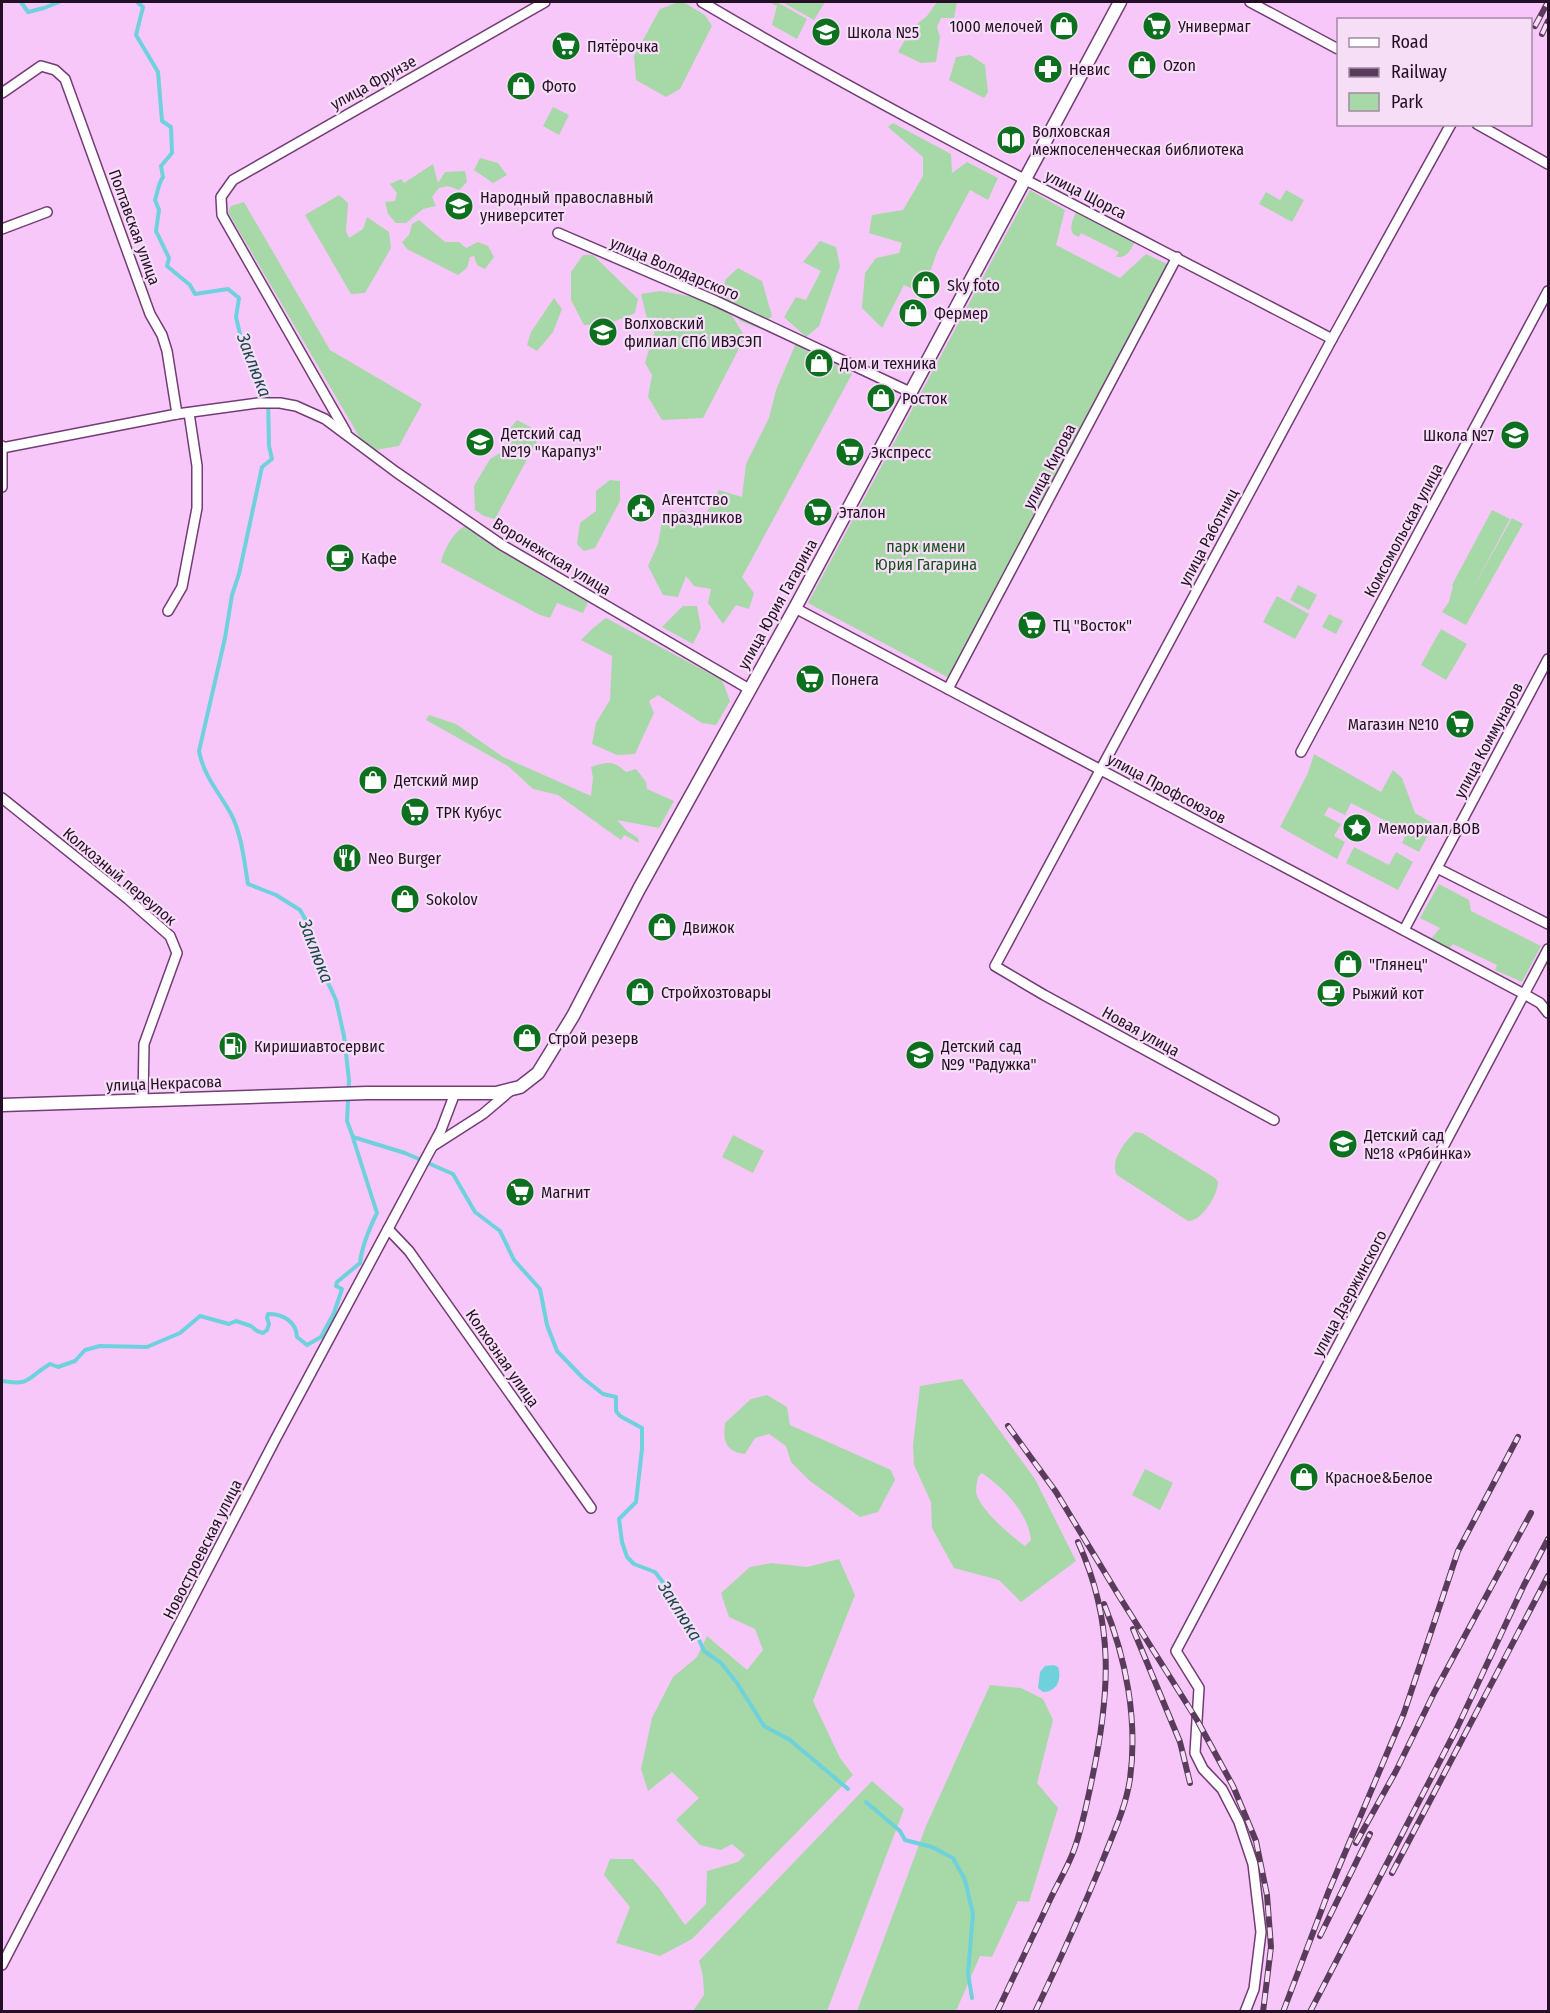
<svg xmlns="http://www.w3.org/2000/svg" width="1550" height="2013" font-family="'Fira Sans Condensed',sans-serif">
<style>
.green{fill:#a6d9a7;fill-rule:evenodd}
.water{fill:#6fd1dc}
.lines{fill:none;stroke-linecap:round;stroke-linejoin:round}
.stream{stroke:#6fd1dc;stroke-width:4}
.street-casing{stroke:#723d75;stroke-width:12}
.secondary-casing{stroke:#723d75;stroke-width:15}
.street{stroke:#fff;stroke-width:9}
.secondary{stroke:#fff;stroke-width:12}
.rail-casing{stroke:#593c5b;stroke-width:6}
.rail{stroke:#f6def7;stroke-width:4;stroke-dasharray:11;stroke-linecap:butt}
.labels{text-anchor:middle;stroke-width:4.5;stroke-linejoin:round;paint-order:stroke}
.poi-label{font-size:16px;fill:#250f27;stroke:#f6def7;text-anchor:start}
.street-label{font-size:16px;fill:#250f27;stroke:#f6def7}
.park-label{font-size:16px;fill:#174f1d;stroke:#f6def7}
.water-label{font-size:18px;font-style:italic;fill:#1a474c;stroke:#f6def7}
</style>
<rect width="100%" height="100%" fill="#f8c7fa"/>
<g class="green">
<polygon points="679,2 683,2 705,15 712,26 680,89 666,97 636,80 634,56 660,9"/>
<polygon points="768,2 777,2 807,19 797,39 772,25 777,6"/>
<polygon points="782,2 825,2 814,20"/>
<polygon points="937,2 957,2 954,18 941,18 937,27 940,37 936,62 921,63 898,52 911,29 927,16"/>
<polygon points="970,55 985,65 988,92 984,98 949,80 956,57"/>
<polygon points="553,107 569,115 559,135 543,126"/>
<polygon points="893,123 951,154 952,173 967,162 998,178 988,200 970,190 937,252 928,278 923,276 915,290 904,285 882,328 862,308 865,273 876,258 899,253 902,243 869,233 872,215 903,210 923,176 923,157 888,127"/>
<polygon points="480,158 498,163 507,175 493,183 474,170"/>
<polygon points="433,164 438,183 445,172 465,171 467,182 459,190 448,186 439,188 432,197 436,206 423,209 406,223 396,223 388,214 385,202 395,201 397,193 390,184 401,179 404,183"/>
<polygon points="1030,190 1065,210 1056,245 1120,278 1146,254 1169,265 951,679 808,603"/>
<polygon points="1286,190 1304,200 1292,222 1259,204 1266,192 1280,200"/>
<polygon points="339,195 348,203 346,231 349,238 363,229 367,217 389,232 391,248 365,293 351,294 305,215"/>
<polygon points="244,202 330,350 422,404 399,446 375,450 360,438 228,212 231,206"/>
<path d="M1076 212 1135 242C1130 251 1127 258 1116 257L1119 252 1081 233 1079 237 1073 234C1069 226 1073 220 1076 212Z"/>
<polygon points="419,220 445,242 459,242 466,248 478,242 488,246 494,257 485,269 477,265 474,256 470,257 467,268 458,275 407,249 402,242 409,235 412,224"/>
<polygon points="820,241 836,247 840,266 819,326 806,337 784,317 796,297 806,300 821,271 803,262"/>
<polygon points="583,255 593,255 638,299 635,313 608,324 584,325 571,300 571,272"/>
<polygon points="738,268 762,281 772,316 759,328 740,321 720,294 726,279"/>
<polygon points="660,291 700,298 731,314 745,337 703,418 662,420 648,397 652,375 645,363 657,323 647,319 641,294"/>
<polygon points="554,298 562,309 553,332 537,351 527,345 531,332"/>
<polygon points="796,343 813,355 809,369 824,375 834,364 852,374 742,577 754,593 749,609 736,605 723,624 708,603 711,589 694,586 686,576 678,597 663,595 648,566 658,544 662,521 682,510 702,521 719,490 742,497 746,464 769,418 776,390"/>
<polygon points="517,420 534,429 537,441 495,519 484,516 475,510 474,486 490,459 507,449 506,433"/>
<polygon points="610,480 620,481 620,501 595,548 584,551 577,544 580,523 596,511 596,491"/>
<polygon points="1492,510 1510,519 1470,594 1512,518 1523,524 1466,625 1442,612 1449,602 1453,586 1452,585"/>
<path d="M466 526 539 574 588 602 583 613 557 603 550 618 540 615 441 562C444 550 454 530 466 526Z"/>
<polygon points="1298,585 1317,595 1309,610 1290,600"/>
<polygon points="1277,596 1309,614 1295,639 1263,622"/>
<polygon points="683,606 697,606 701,628 693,644 662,627"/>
<polygon points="1329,614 1343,621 1336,634 1322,627"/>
<polygon points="606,618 722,680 730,701 716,725 702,723 658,695 649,701 654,713 635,754 617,755 592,744 596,723 610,700 612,656 581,640 592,629"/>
<polygon points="1441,629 1467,644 1446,680 1421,665"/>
<path d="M429 715 456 724 503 757 591 796 593 778 591 767C607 762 613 760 626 772L636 769 646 782 647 789 674 801 659 828 617 820 627 831 638 838 639 843 624 835 621 840 558 795 533 789 508 766 426 720Z"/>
<polygon points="1314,754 1381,792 1393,770 1402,778 1415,813 1434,824 1419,852 1402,843 1407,832 1351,803 1345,815 1329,807 1324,815 1341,824 1334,836 1345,842 1337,859 1280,827 1308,773"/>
<polygon points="1354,847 1389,865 1396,852 1413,862 1398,890 1346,863"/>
<polygon points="1439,884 1469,900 1471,911 1541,946 1522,982 1495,970 1497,965 1453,944 1449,949 1431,939 1440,928 1420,918"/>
<path d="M1135 1132 1142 1133 1215 1178 1218 1182C1218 1195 1201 1222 1188 1221L1117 1175C1109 1162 1125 1141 1135 1132Z"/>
<polygon points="733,1135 764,1151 753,1173 722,1157"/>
<path d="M962 1379 1035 1479 1076 1561 1021 1602 999 1580 954 1568 932 1528 931 1502 914 1465 913 1445 920 1386ZM982 1473C1004 1488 1028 1513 1031 1540L1025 1546C1012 1537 978 1508 976 1492 976 1487 977 1481 978 1477Z"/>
<path d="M767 1395 787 1407 790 1425 891 1470 895 1480 878 1512 860 1517 810 1481 791 1462 786 1446 769 1434 755 1438 745 1454C725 1452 723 1440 725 1423L751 1399Z"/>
<polygon points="1145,1469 1173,1483 1160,1510 1132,1495"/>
<polygon points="839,1559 855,1595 813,1701 840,1758 853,1775 692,1939 660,1956 616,1943 630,1907 604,1875 610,1859 633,1859 659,1888 685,1925 706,1904 707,1871 738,1862 745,1855 732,1844 721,1850 700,1845 676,1820 699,1798 672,1772 648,1791 641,1769 652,1718 673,1677 697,1657 707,1636 747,1670 763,1650 755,1629 729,1617 721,1593 750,1567 772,1563 807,1567"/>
<polygon points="990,1685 1021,1688 1043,1699 1053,1720 1037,1783 1058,1808 1029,1902 1018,1901 992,1957 980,1956 956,2011 857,2011 926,1826"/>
<polygon points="872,1781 904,1809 827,2011 693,2011 704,1995 703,1976 699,1961"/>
</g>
<path class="water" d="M1054 1665 1058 1667C1062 1679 1057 1692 1043 1692L1038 1688 1040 1672 1045 1666Z"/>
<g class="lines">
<g class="stream">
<polyline points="21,2 28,12 44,8 59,2"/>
<path d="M137 2 143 7 136 35 158 72 162 121 171 127 172 153 161 166 163 177C158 184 158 192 155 200L159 210 156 231 169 258 167 266 190 285 195 294 228 289 239 298 236 317 240 334 246 351 268 395 269 446 272 459 262 467 239 574 232 595 225 638 199 751C204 777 219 792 231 814 242 835 244 861 248 884L276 895 300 910 311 929 314 953 336 1000 344 1036 349 1080 347 1121 353 1137 405 1153 453 1174 475 1212 500 1231 514 1260 540 1289 547 1325 557 1351 583 1378 603 1394 616 1397V1411L620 1416 642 1428V1449L636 1502 619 1519 622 1542 627 1557 634 1564 655 1572 672 1594 695 1631 704 1651 721 1663 737 1683 764 1726 790 1740 848 1789"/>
<path d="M2 1381C32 1386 26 1378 50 1364L58 1367 75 1361 85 1350 100 1346 147 1347 180 1333 200 1316 229 1324 236 1321 251 1326 257 1331 263 1333 267 1330 269 1324 267 1318 268 1314C283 1314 296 1321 297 1337L307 1345 321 1337 334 1313 342 1289 336 1286 337 1282 360 1263C362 1245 369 1229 377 1213L353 1138"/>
<polyline points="866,1802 900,1831 905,1840 932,1847 953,1858 965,1880 973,1914 968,1973 972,1998"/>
</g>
<g class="street-casing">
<g id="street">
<path d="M702 2C907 123 1121 228 1332 339"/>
<polyline points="1250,2 1338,49"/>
<polyline points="2,93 41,66 55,70 65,79 150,314 162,335 167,351 177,414"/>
<polyline points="1477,124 1548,164"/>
<polyline points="2,229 47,212"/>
<polyline points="558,233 716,301 910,392"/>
<polyline points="346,432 222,215 221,197 233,180 545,2"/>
<polyline points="2,446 2,487"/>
<polyline points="2,448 177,414 258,403 280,403 296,406 325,419 396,472 502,545 749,689"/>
<polyline points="795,608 1524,994 1540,1003 1548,1013"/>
<polyline points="168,611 182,587 197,508 197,466 189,413"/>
<polyline points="948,689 1177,257"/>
<polyline points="1301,752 1548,291"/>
<polyline points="2,798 128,899 170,936 177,953 144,1044 143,1101"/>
<polyline points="1437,868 1548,924"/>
<polyline points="1404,930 1548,659"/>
<polyline points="1274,1120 1044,995 995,966 1332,339 1451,124"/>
<polyline points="433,1146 483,1114 510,1091"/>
<polyline points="388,1229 409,1251 591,1508"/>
<polyline points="2,1965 276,1438 441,1130 455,1093"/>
<polyline points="1245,2012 1254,1989 1261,1932 1253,1864 1239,1822 1222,1789 1203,1769 1195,1753 1199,1688 1176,1651 1548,949"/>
</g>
</g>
<g class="secondary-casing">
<polyline id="secondary" points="2,1105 367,1093 496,1093 520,1087 538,1073 573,1016 639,889 795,608 1120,2"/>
</g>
<use href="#street" class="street"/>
<use href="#secondary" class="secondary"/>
<g class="rail-casing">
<g id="rail">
<polyline points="1535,26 1548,2"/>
<polyline points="1542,34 1548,21"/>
<polyline points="1008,1426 1056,1492 1119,1596 1197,1720 1233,1786 1256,1841 1267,1895 1271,1947 1263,2012"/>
<polyline points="1133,1629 1180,1742 1190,1783"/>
<polyline points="1356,1843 1396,1771 1434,1693 1531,1513"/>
<polyline points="1392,1873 1548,1576"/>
<polyline points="1320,1936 1370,1834"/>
<path d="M997 2012C1014 1976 1031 1940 1048 1904 1056 1886 1067 1869 1074 1850 1082 1828 1087 1803 1092 1779 1110 1694 1115 1623 1078 1542"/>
<path d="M1035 2012C1060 1960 1083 1909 1104 1857 1114 1832 1126 1806 1130 1779 1138 1720 1126 1658 1104 1604"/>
<polyline points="1283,2012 1328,1893 1404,1713 1458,1551 1518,1437"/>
<polyline points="1310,2012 1457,1728 1524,1585 1548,1539"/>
</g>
</g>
<use href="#rail" class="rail"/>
</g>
<defs>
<g id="shop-disc" transform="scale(1.5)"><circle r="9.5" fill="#0d701f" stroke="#f6def7"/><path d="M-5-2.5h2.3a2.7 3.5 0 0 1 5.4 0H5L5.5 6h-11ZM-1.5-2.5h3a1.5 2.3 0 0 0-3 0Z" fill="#fff"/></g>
<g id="supermarket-disc" transform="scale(1.5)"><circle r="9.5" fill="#0d701f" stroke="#f6def7"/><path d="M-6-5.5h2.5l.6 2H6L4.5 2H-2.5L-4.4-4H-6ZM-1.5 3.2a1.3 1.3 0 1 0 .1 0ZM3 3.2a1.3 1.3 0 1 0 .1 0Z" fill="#fff"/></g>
<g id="school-disc" transform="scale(1.5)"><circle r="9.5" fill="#0d701f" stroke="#f6def7"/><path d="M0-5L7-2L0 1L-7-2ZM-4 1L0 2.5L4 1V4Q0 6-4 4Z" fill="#fff"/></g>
<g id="pharmacy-disc" transform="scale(1.5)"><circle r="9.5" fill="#0d701f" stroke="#f6def7"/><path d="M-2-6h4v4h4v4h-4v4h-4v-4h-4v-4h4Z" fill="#fff"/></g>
<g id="library-disc" transform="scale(1.5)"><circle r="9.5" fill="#0d701f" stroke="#f6def7"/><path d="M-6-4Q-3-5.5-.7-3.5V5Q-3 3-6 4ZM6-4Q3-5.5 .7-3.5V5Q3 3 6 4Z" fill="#fff"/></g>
<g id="university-disc" transform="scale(1.5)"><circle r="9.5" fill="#0d701f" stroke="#f6def7"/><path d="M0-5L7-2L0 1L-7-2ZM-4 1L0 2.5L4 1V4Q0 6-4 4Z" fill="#fff"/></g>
<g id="civic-disc" transform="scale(1.5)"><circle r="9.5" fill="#0d701f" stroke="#f6def7"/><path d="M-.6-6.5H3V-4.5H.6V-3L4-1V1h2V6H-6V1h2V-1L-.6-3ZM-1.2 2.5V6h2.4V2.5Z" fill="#fff"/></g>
<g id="cafe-disc" transform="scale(1.5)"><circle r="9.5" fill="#0d701f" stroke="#f6def7"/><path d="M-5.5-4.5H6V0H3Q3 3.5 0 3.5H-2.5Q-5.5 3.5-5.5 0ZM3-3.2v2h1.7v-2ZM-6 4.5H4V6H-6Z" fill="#fff"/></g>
<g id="sight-disc" transform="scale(1.5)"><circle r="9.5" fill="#0d701f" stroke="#f6def7"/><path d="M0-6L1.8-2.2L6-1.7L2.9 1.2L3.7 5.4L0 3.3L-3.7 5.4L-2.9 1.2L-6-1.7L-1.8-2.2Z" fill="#fff"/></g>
<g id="restaurant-disc" transform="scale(1.5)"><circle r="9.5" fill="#0d701f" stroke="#f6def7"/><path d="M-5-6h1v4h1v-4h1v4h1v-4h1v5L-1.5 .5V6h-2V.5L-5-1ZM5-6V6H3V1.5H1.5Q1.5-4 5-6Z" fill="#fff"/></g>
<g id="fuel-disc" transform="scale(1.5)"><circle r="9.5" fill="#0d701f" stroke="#f6def7"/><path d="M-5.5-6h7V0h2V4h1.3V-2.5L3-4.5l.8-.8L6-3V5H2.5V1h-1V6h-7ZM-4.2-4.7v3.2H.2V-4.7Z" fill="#fff"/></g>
</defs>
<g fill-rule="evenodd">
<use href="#shop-disc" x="1064" y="26"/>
<use href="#supermarket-disc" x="1157" y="26"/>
<use href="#school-disc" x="826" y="32"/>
<use href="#supermarket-disc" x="566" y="46"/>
<use href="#shop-disc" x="1142" y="65"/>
<use href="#pharmacy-disc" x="1048" y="69"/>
<use href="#shop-disc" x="521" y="86"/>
<use href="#library-disc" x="1011" y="140"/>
<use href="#university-disc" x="459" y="206"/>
<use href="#shop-disc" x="926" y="285"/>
<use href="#shop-disc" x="913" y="313"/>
<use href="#university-disc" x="603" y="332"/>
<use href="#shop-disc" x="819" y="363"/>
<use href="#shop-disc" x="881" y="398"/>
<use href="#school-disc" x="1515" y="435"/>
<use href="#school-disc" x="480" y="442"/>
<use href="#supermarket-disc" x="850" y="452"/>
<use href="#civic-disc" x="641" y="508"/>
<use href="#supermarket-disc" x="818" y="512"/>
<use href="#cafe-disc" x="340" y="558"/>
<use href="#supermarket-disc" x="1032" y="625"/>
<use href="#supermarket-disc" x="810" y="679"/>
<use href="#supermarket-disc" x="1460" y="724"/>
<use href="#shop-disc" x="373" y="780"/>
<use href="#supermarket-disc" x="415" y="812"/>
<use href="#sight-disc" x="1357" y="828"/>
<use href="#restaurant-disc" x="347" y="858"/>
<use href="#shop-disc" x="405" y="899"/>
<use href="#shop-disc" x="662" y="927"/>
<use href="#shop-disc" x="1348" y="964"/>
<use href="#shop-disc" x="640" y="992"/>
<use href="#cafe-disc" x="1331" y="993"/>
<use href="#shop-disc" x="527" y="1038"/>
<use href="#fuel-disc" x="233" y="1046"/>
<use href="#school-disc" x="920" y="1055"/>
<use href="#school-disc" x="1343" y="1144"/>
<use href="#supermarket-disc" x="520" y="1192"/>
<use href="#shop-disc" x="1304" y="1477"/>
</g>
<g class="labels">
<g class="poi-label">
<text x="1043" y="32" text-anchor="end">1000 мелочей</text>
<text x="1178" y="32">Универмаг</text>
<text x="847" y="38">Школа №5</text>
<text x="587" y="52">Пятёрочка</text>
<text x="1163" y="71">Ozon</text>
<text x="1069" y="75">Невис</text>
<text x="542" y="92">Фото</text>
<text x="1032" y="137">Волховская<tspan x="1032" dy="18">межпоселенческая библиотека</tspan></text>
<text x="480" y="203">Народный православный<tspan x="480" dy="18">университет</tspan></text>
<text x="947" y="291">Sky foto</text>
<text x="934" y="319">Фермер</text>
<text x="624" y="329">Волховский<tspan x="624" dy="18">филиал СПб ИВЭСЭП</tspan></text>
<text x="840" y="369">Дом и техника</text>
<text x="902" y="404">Росток</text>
<text x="501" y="439">Детский сад<tspan x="501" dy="18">№19 "Карапуз"</tspan></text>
<text x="1494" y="441" text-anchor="end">Школа №7</text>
<text x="871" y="458">Экспресс</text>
<text x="662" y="505">Агентство<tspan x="662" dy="18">праздников</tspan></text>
<text x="839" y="518">Эталон</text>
<text x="361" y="564">Кафе</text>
<text x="1053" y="631">ТЦ "Восток"</text>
<text x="831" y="685">Понега</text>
<text x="1439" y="730" text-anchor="end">Магазин №10</text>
<text x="394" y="786">Детский мир</text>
<text x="436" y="818">ТРК Кубус</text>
<text x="1378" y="834">Мемориал ВОВ</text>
<text x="368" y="864">Neo Burger</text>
<text x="426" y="905">Sokolov</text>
<text x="683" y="933">Движок</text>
<text x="1369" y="970">"Глянец"</text>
<text x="661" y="998">Стройхозтовары</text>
<text x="1352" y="999">Рыжий кот</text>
<text x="548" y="1044">Строй резерв</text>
<text x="254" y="1052">Киришиавтосервис</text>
<text x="941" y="1052">Детский cад<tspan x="941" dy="18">№9 "Радужка"</tspan></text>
<text x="1364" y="1141">Детский сад<tspan x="1364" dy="18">№18 «Рябинка»</tspan></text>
<text x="541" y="1198">Магнит</text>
<text x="1325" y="1483">Красное&amp;Белое</text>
</g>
<g class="street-label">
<text transform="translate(373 82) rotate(-29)" y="6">улица Фрунзе</text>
<text transform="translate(1086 194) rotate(27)" y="6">улица Щорса</text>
<text transform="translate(135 227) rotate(70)" y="6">Полтавская улица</text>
<text transform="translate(675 268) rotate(23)" y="6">улица Володарского</text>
<text transform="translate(1049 466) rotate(-62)" y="6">улица Кирова</text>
<text transform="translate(1403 530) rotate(-62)" y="6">Комсомольская улица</text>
<text transform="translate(1208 537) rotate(-62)" y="6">улица Работниц</text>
<text transform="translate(552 556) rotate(31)" y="6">Воронежская улица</text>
<text transform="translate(777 604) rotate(-61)" y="6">улица Юрия Гагарина</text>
<text transform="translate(1488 740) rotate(-62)" y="6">улица Коммунаров</text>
<text transform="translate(1167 788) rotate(28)" y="6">улица Профсоюзов</text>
<text transform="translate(120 876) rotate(40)" y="6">Колхозный переулок</text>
<text transform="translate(1141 1031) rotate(29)" y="6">Новая улица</text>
<text transform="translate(164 1083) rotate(-2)" y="6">улица Некрасова</text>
<text transform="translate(1349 1293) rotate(-62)" y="6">улица Дзержинского</text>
<text transform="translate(503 1358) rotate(55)" y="6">Колхозная улица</text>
<text transform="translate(202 1549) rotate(-63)" y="6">Новостроевская улица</text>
</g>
<g class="park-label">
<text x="926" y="552">парк имени<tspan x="926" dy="18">Юрия Гагарина</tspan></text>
</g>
<g class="water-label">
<text transform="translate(254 365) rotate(69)" y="6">Заклюка</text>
<text transform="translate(316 951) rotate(69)" y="6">Заклюка</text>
<text transform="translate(680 1611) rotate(58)" y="6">Заклюка</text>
</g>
</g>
<rect width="1550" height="2013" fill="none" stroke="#250f27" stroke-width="6"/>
<rect x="1337" y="18" width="195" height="108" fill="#f6def7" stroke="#a28ba4" stroke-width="1.5"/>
<rect x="1349" y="38" width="30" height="9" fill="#ffffff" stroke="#a28ba4" stroke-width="1.5"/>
<text x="1391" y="48" font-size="18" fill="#250f27">Road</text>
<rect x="1349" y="68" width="30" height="9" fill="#593c5b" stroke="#a28ba4" stroke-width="1.5"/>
<text x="1391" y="78" font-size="18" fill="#250f27">Railway</text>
<rect x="1349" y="93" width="30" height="18" fill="#a6d9a7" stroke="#a28ba4" stroke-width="1.5"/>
<text x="1391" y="108" font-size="18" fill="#250f27">Park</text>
</svg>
